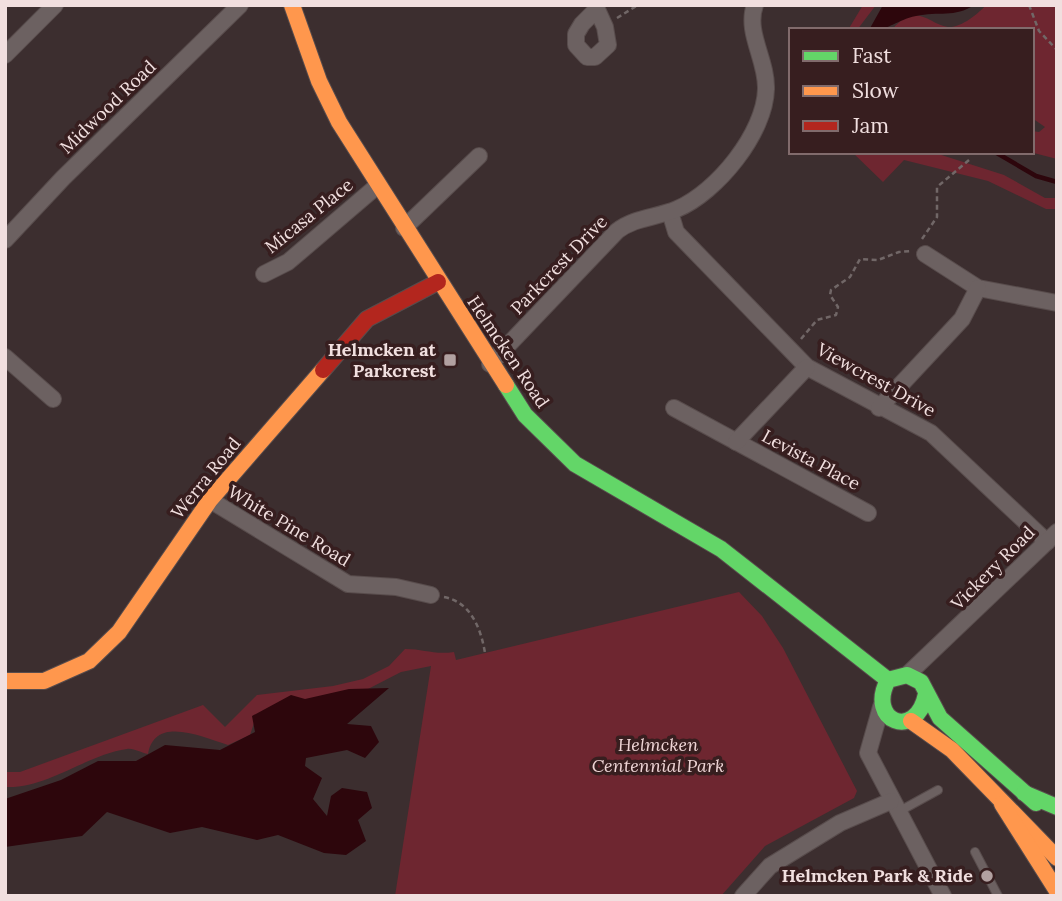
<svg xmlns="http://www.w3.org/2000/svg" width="1062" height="901" font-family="Lora,serif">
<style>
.green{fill:#6e2630}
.water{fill:#2d060c}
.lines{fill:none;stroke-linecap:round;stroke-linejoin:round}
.stream{stroke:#2d060c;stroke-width:4.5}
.lane-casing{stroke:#584c4c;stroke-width:10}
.street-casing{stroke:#584c4c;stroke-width:18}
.fast-casing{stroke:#584c4c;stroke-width:18}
.slow-casing{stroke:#584c4c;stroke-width:18}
.jam-casing{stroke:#584c4c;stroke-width:18}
.path{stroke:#716767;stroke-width:2.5;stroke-dasharray:5 3.5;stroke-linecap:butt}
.lane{stroke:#6c6161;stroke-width:8}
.street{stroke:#6c6161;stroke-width:16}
.fast{stroke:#63d668;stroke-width:16}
.slow{stroke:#ff974d;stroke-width:16}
.jam{stroke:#b3261e;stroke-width:16}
.poi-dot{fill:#b2a1a1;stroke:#371e1f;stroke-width:2.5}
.labels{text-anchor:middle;stroke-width:7;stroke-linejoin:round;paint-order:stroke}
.street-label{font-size:18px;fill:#f1dfdf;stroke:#371e1f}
.poi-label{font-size:18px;font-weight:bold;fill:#f1dfdf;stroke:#371e1f;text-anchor:end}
.park-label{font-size:18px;font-style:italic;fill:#efd5d6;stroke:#371e1f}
</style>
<rect width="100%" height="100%" fill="#3c2e2f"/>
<g class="green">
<polygon points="863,5 876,5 857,30 848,30"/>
<path d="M986 5H1057V159L1030 152 1032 131 1039 132 1045 127 1032 118V30H892C916 0 929 25 948 27 961 28 978 14 986 5Z"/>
<polygon points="852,152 932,152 1004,175 1045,198 1057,198 1057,209 1046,209 988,181 904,160 883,182"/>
<path d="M739 592 762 616 783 648 857 791 854 798 765 846 721 896H395L431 666 401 672 368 689 254 723 250 735 228 745C202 737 155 715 148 754 141 753 134 748 127 749 85 755 48 789 5 787V772H20L203 705 225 727 257 695 333 686 363 679 389 666 405 649C424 649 434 655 454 652L456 660Z"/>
</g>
<g class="water">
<path d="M883 5H974C955 18 938 11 916 16 896 20 891 30 869 30Z"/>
<polygon points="389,688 347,724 371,726 379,742 365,758 347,750 306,758 305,766 322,778 313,799 327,816 331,796 342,788 367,792 372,808 358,820 366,841 346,855 324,853 278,835 257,840 202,827 170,833 107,812 82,836 5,847 5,799 61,780 98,761 136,761 165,745 220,750 255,732 252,716 291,695 305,699 349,689"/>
</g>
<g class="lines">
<polyline class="stream" points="995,152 1036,176 1057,182"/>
<g class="lane-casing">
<g id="lane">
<polyline points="898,812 938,790"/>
<polyline points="975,852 998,896"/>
</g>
</g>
<g class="street-casing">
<g id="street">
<polyline points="595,5 605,27 608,45 595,57 587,57 576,45 576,34 582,24 596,10"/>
<polyline points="5,55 55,5"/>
<polyline points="670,212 676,232 807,367 931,433 1047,542"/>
<polyline points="404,228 479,156"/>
<polyline points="5,240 63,178 240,5"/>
<polyline points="925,254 978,288 1057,303"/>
<polyline points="264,274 288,262 377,186"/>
<polyline points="5,357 53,399"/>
<path d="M490 364 617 231C635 217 656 218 677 209 717 192 765 133 766 89 767 60 745 32 755 5"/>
<polyline points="674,408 868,513"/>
<polyline points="879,408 962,319 978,288"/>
<polyline points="736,442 807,367"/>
<polyline points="210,500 348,584 396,587 431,595"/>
<polyline points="907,675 1057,532"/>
<polyline points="881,707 868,753 943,896"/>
<polyline points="743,896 770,866 840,823 891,801"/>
</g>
</g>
<g class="fast-casing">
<g id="fast">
<polyline points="506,385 525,415 575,464 721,549 888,680"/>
<path d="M926 694C916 742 866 721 888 680L907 675 921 682 940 718 1036 803"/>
<polyline points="1024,793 1057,807"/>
</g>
</g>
<g class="slow-casing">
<g id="slow">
<polyline points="292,5 319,81 339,122 506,385"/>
<polyline points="5,681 44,681 89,661 119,632 210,500 323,370"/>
<polyline points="911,721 952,750 1057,858"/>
<polyline points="1002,804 1057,891"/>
</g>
</g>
<g class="jam-casing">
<polyline id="jam" points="323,370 367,319 438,282"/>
</g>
<g class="path">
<polyline points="1029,5 1039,31 1057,50"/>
<polyline points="617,18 638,5"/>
<polyline points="922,239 937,217 937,187 969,160"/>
<polyline points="801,339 817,320 836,315 838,307 830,295 831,290 850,277 860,259 878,260 899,252 912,251"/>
<path d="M444 597C471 602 481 629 485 653"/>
</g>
<use href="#lane" class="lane"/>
<use href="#street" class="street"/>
<use href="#fast" class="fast"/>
<use href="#slow" class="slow"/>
<use href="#jam" class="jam"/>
</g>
<g class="poi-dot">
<rect x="443" y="353" width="14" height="14" rx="3.5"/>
<circle cx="987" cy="876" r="7"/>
</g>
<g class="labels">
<g class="street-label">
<text transform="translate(108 107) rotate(-44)" y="6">Midwood Road</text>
<text transform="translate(309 216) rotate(-39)" y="6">Micasa Place</text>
<text transform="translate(559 265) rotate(-46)" y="6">Parkcrest Drive</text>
<text transform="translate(508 352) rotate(56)" y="6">Helmcken Road</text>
<text transform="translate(876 380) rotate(29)" y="6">Viewcrest Drive</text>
<text transform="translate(811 460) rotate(28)" y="6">Levista Place</text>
<text transform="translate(206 478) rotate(-51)" y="6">Werra Road</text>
<text transform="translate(289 526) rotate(31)" y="6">White Pine Road</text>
<text transform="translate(993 568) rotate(-45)" y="6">Vickery Road</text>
</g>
<g class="poi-label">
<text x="436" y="356">Helmcken at<tspan x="436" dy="21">Parkcrest</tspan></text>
<text x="973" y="882">Helmcken Park &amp; Ride</text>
</g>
<g class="park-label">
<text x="658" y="751">Helmcken<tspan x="658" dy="21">Centennial Park</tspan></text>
</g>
</g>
<rect width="1062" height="901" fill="none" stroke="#f1dfdf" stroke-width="14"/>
<rect x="789" y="28" width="245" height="126" fill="#371e1f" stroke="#816b6c" stroke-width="2"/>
<rect x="803" y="51" width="35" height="10" fill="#63d668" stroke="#816b6c" stroke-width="2"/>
<text x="852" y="63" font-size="21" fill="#f1dfdf">Fast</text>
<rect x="803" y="86" width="35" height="10" fill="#ff974d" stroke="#816b6c" stroke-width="2"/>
<text x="852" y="98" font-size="21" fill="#f1dfdf">Slow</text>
<rect x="803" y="121" width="35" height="10" fill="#b3261e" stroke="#816b6c" stroke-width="2"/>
<text x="852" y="133" font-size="21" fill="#f1dfdf">Jam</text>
</svg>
